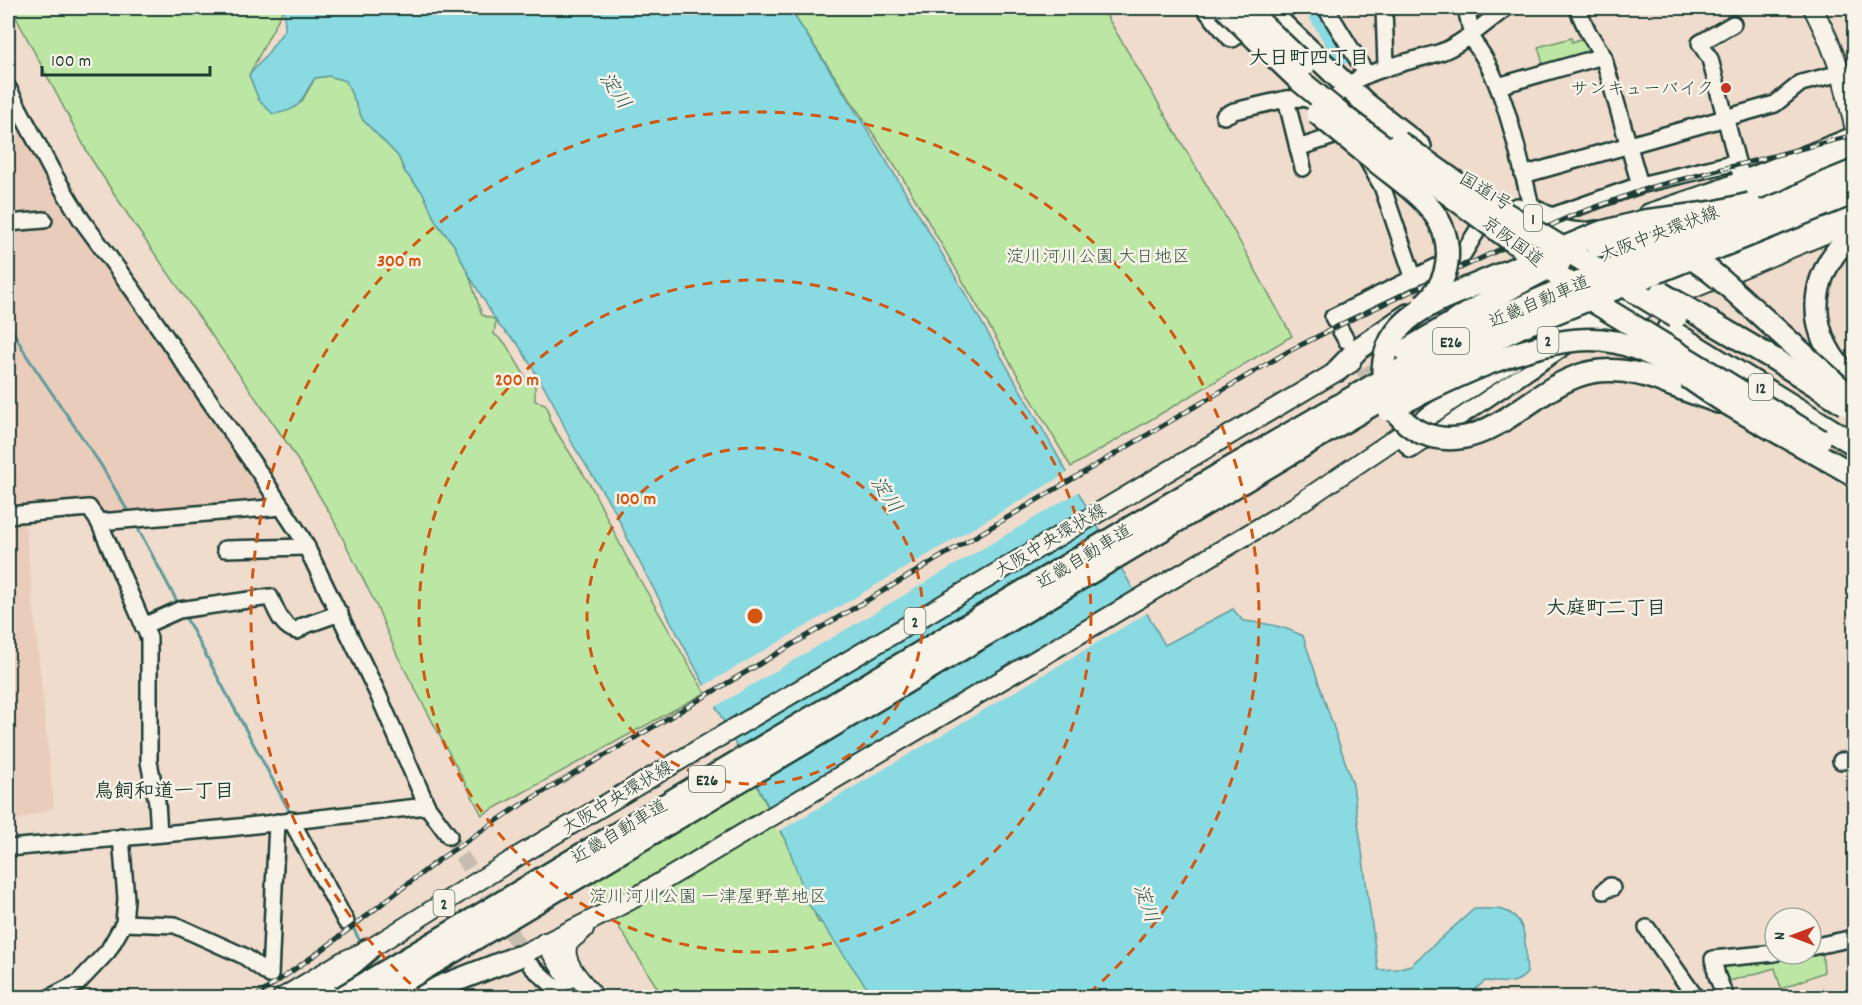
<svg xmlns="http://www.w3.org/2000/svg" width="1862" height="1005" font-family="Dekko,'Klee One',sans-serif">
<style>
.built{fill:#e9ccba}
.green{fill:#bce6a3;stroke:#6e926c;stroke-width:1.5}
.water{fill:#89dae1;stroke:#5f9b9c;stroke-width:1.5}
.pier{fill:#efdccd}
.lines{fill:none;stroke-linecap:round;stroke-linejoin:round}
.stream{stroke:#5f9b9c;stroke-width:3}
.river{stroke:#89dae1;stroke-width:20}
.minor-tunnel{stroke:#c5bcae;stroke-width:15;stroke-dasharray:15 8;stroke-linecap:butt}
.minor-casing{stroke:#1f3d34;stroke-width:20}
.major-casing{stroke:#1f3d34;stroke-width:22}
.highway-casing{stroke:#1f3d34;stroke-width:26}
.minor{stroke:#f7f3e8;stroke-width:15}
.major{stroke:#f7f3e8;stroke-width:18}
.highway{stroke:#f7f3e8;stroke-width:21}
.rail-casing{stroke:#1f3d34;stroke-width:5}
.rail{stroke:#f7f3e8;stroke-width:3;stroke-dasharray:9;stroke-linecap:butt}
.highway-bridge-casing{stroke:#1f3d34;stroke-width:26;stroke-linecap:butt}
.highway-bridge{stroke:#f7f3e8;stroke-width:21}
.ring{fill:none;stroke:#d45610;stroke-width:3;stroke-dasharray:10 8}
.poi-dot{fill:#c8321e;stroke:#f7f3e8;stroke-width:2}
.labels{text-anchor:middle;stroke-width:5;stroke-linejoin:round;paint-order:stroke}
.shield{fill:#f7f3e8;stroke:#60746a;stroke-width:1.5}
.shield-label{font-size:16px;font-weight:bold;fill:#1f3d34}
.poi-label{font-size:18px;fill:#1f3d34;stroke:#f7f3e8;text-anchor:end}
.street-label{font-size:18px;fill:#1f3d34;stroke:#f7f3e8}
.park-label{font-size:18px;fill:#375645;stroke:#f7f3e8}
.neighbourhood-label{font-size:20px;font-weight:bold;fill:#1f3d34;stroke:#f7f3e8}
.water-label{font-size:20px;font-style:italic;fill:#345c57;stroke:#f7f3e8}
.centre{fill:#d45610;stroke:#f7f3e8;stroke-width:3}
.ring-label{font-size:18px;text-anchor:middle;font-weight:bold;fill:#d45610;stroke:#f7f3e8;stroke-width:5;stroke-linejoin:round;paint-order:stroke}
</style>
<rect width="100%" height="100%" fill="#efdccd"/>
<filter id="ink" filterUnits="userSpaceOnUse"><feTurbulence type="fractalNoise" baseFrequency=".0167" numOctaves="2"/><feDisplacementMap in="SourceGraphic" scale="12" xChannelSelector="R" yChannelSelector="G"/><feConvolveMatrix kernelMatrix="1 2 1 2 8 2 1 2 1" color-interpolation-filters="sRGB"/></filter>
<g filter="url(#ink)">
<polygon class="built" points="8,106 23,137 67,213 175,354 215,418 265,502 25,522 54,808 14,821 8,833"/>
<g class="green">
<polygon points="11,8 284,8 249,75 259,100 301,103 315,78 329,76 346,81 363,120 398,156 405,172 423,193 436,222 454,245 469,275 482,315 496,320 494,334 505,343 528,381 535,385 535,401 545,404 549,411 549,420 591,486 625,554 705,693 482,815 397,655 377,607 331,515 289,446 134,224 90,157"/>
<polygon points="789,8 1102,8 1235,233 1292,336 1071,467 904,180"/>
<polygon points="1586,37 1597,53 1545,71 1538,47 1571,38 1572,42"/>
<polygon points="745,763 788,846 818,922 830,925 883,997 663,997 581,867"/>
<path d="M1822 948 1824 972 1781 989 1775 968 1723 983 1721 967C1738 958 1765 955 1786 954 1800 953 1809 955 1822 948Z"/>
</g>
<path class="water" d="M284 8H789C926 213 1042 431 1165 645L1233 609 1243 621C1265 623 1284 626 1303 636L1353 785 1378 970 1396 969 1411 965 1474 909C1483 909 1495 908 1503 910 1531 918 1524 950 1527 973 1515 987 1502 982 1485 981L1465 998 880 997 865 985 809 905 786 840 629 542 615 511 573 445 552 400 518 344 499 326 469 275 454 245 436 222 423 193 405 172 398 156 363 120 346 81 329 76 315 78C299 100 304 110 273 114L259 100 249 75 265 57 285 29Z"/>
<g class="pier">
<polygon points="1069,472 1080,491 713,708 702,687"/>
<polygon points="1136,589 1149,612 778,832 766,808"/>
</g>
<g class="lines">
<g class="stream">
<polyline points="8,322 26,355 101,465 130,515"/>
<polyline points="135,523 179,605"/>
<polyline points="185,616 292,816"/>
<polyline points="351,924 362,945"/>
</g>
<polyline class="river" points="1315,8 1343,54"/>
<g class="minor-tunnel">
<polyline points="1351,348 1378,395"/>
<polyline points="449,836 529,962"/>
</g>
<g class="minor-casing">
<g id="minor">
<polyline points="1326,8 1367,75"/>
<polyline points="1384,8 1386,66"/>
<polyline points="1466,8 1471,31 1469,37"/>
<polyline points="1733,24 1700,43 1710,59 1737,162"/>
<path d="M1469 37C1503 72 1519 158 1531 206L1552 216 1640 185 1737 162 1743 182"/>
<polyline points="1603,56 1640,185"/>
<polyline points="1498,86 1603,56 1588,32 1577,8"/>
<polyline points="8,88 53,173 81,219 133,290 259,472 302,538 377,692 427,806 449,836"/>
<polyline points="1286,99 1303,98 1324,105"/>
<polyline points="1224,116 1234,111 1286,99 1303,168"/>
<path d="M1337 117C1316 74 1424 61 1446 50 1468 40 1486 22 1506 8"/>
<polyline points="1298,148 1346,132"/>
<polyline points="1366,158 1382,186 1414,279"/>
<polyline points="1523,175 1775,104 1801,83 1841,73"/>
<polyline points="8,223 44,220"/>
<polyline points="1346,340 1333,317 1463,254 1488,213"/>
<polyline points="1405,443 1411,450 1570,343"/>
<polyline points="8,515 89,508 99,522 149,638 149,762 157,802 159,834"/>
<polyline points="99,522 282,507"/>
<polyline points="225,549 307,547"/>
<path d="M143 626 179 610 270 597C277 611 281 627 297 631L303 626 340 613"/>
<polyline points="1841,761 1854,760"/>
<polyline points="291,820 346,922"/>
<polyline points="8,848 229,828 427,806"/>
<polyline points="1604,891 1610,886 1612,888"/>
<polyline points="124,923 175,925 244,956 270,975"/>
<polyline points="1647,928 1696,998"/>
<polyline points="1811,947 1854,938"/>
<polyline points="531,966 567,998"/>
<polyline points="270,975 277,822"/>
<polyline points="49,998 78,983 108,951 124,923 126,899 121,837"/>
<polyline points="1726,998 1717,976 1713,959 1775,953"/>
</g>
</g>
<g class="major-casing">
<g id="major">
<polyline points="1813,8 1828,39 1841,73 1854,125"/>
<polyline points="1733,205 1854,157"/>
<polyline points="1548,275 1696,219"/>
<polyline points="1395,337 1430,320 1477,301"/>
<polyline points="1571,339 1854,222"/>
<polyline points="1540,344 1578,321 1750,247 1854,207"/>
<path d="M584 929C579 935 569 939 567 947 563 965 585 984 595 998"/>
<polyline points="545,942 568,979"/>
<path d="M506 962C549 941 592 921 634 898L1294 507 1482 380 1514 360"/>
<polyline points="282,998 343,961 368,950 520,855 1351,363"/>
</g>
</g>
<g class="highway-casing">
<g id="highway">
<polyline points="1208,8 1232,36"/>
<polyline points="1265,8 1365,103 1420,147"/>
<path d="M1517 209C1543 224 1567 239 1597 232"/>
<polyline points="1649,215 1715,193 1854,138"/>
<path d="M1854 232C1804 278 1805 336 1854 382"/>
<polyline points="1668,329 1854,444"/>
<polyline points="1338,370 1358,349 1408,315"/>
<polyline points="1671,385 1718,402"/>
<polyline points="304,998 346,969 368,950"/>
<polyline points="411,998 517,957"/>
</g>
</g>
<use href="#minor" class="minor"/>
<use href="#major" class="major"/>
<use href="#highway" class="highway"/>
<g class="rail-casing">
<polyline id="rail" points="254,998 326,947 440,859 516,808 1289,351 1352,319 1571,216 1648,188 1854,135"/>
</g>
<use href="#rail" class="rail"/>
<g class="highway-bridge-casing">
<g id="highway-bridge">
<polyline points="1225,8 1257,40 1300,81 1343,116 1596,303 1820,440"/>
<polyline points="1245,8 1305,65"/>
<path d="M1317 113C1337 130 1357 146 1378 163 1410 189 1453 214 1447 262 1445 280 1436 294 1423 305"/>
<polyline points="1399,142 1467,190 1676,317"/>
<path d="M1597 246C1619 240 1643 238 1665 246 1701 258 1730 288 1758 313 1790 342 1822 371 1854 400"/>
<polyline points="1661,293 1774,359 1845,404"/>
<polyline points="1405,351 1516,285 1560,262"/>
<path d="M1671 385C1646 374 1620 367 1592 372 1532 383 1488 460 1422 433 1407 426 1395 413 1388 397 1380 380 1382 357 1391 340 1403 319 1423 308 1444 298L1599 233 1644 221 1715 212 1750 204"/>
<path d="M1388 410C1445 381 1538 334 1602 340 1654 345 1692 384 1735 408 1774 431 1815 452 1854 475"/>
<path d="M341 998 1227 470 1445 344C1555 287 1673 246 1788 201L1817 186 1854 171"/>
<polyline points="375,998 1424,374 1520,327 1854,193"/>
</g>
</g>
<use href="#highway-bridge" class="highway-bridge"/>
</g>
</g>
<g class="ring">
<circle cx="755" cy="616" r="168"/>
<circle cx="755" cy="616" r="336"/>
<path d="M424 996A504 504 0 1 1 1086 996"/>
</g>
<circle class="poi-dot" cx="1726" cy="88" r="6"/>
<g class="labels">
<g class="shield">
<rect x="1524" y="205" width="18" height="26" rx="4.5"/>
<rect x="1537.5" y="327" width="21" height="26" rx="4.5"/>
<rect x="1433" y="328" width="36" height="26" rx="4.5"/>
<rect x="1749" y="374" width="24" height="26" rx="4.5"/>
<rect x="904.5" y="608" width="21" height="26" rx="4.5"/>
<rect x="689" y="766" width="36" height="26" rx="4.5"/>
<rect x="433.5" y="890" width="21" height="26" rx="4.5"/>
</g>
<g class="shield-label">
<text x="1533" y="224">1</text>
<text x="1548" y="346">2</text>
<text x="1451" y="347">E26</text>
<text x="1761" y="393">12</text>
<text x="915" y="627">2</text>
<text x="707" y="785">E26</text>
<text x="444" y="909">2</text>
</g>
<g class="poi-label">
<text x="1714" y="94">サンキューバイク</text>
</g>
<g class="street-label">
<text transform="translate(1486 191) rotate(31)" y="6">国道1号</text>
<text transform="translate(1659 233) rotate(-21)" y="6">大阪中央環状線</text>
<text transform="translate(1513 241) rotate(37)" y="6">京阪国道</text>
<text transform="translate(1539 301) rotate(-23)" y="6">近畿自動車道</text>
<text transform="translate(1050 540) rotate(-31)" y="6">大阪中央環状線</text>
<text transform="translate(1084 556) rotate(-31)" y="6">近畿自動車道</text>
<text transform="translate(617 797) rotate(-31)" y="6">大阪中央環状線</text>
<text transform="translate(619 831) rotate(-31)" y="6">近畿自動車道</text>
</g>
<g class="park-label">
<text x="1098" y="262">淀川河川公園 大日地区</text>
<text x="708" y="902">淀川河川公園 一津屋野草地区</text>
</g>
<g class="neighbourhood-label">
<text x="1309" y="64">大日町四丁目</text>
<text x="1606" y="614">大庭町二丁目</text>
<text x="164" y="797">鳥飼和道一丁目</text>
</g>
<g class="water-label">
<text transform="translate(616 90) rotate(56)" y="7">淀川</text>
<text transform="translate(887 494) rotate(56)" y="7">淀川</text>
<text transform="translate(1147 903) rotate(71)" y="7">淀川</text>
</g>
</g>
<circle cx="755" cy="616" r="9" class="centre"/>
<g class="ring-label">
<text x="399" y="266">300 m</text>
<text x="517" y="385">200 m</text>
<text x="636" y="504">100 m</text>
</g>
<rect width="1862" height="1005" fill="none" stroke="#f7f3e8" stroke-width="30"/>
<rect x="15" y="15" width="1832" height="975" fill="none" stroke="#1f3d34" stroke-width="2" filter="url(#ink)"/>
<g transform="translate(1793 936) rotate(270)"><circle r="28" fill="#f7f3e8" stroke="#a1aaa0" stroke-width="1.5"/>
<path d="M0-4.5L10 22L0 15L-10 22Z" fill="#c8321e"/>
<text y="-9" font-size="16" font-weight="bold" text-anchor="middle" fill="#1f3d34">N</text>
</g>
<path d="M42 66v9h168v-9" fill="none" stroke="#1f3d34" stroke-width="3"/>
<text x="51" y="66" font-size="18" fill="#1f3d34" stroke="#f7f3e8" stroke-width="4.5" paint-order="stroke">100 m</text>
</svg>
